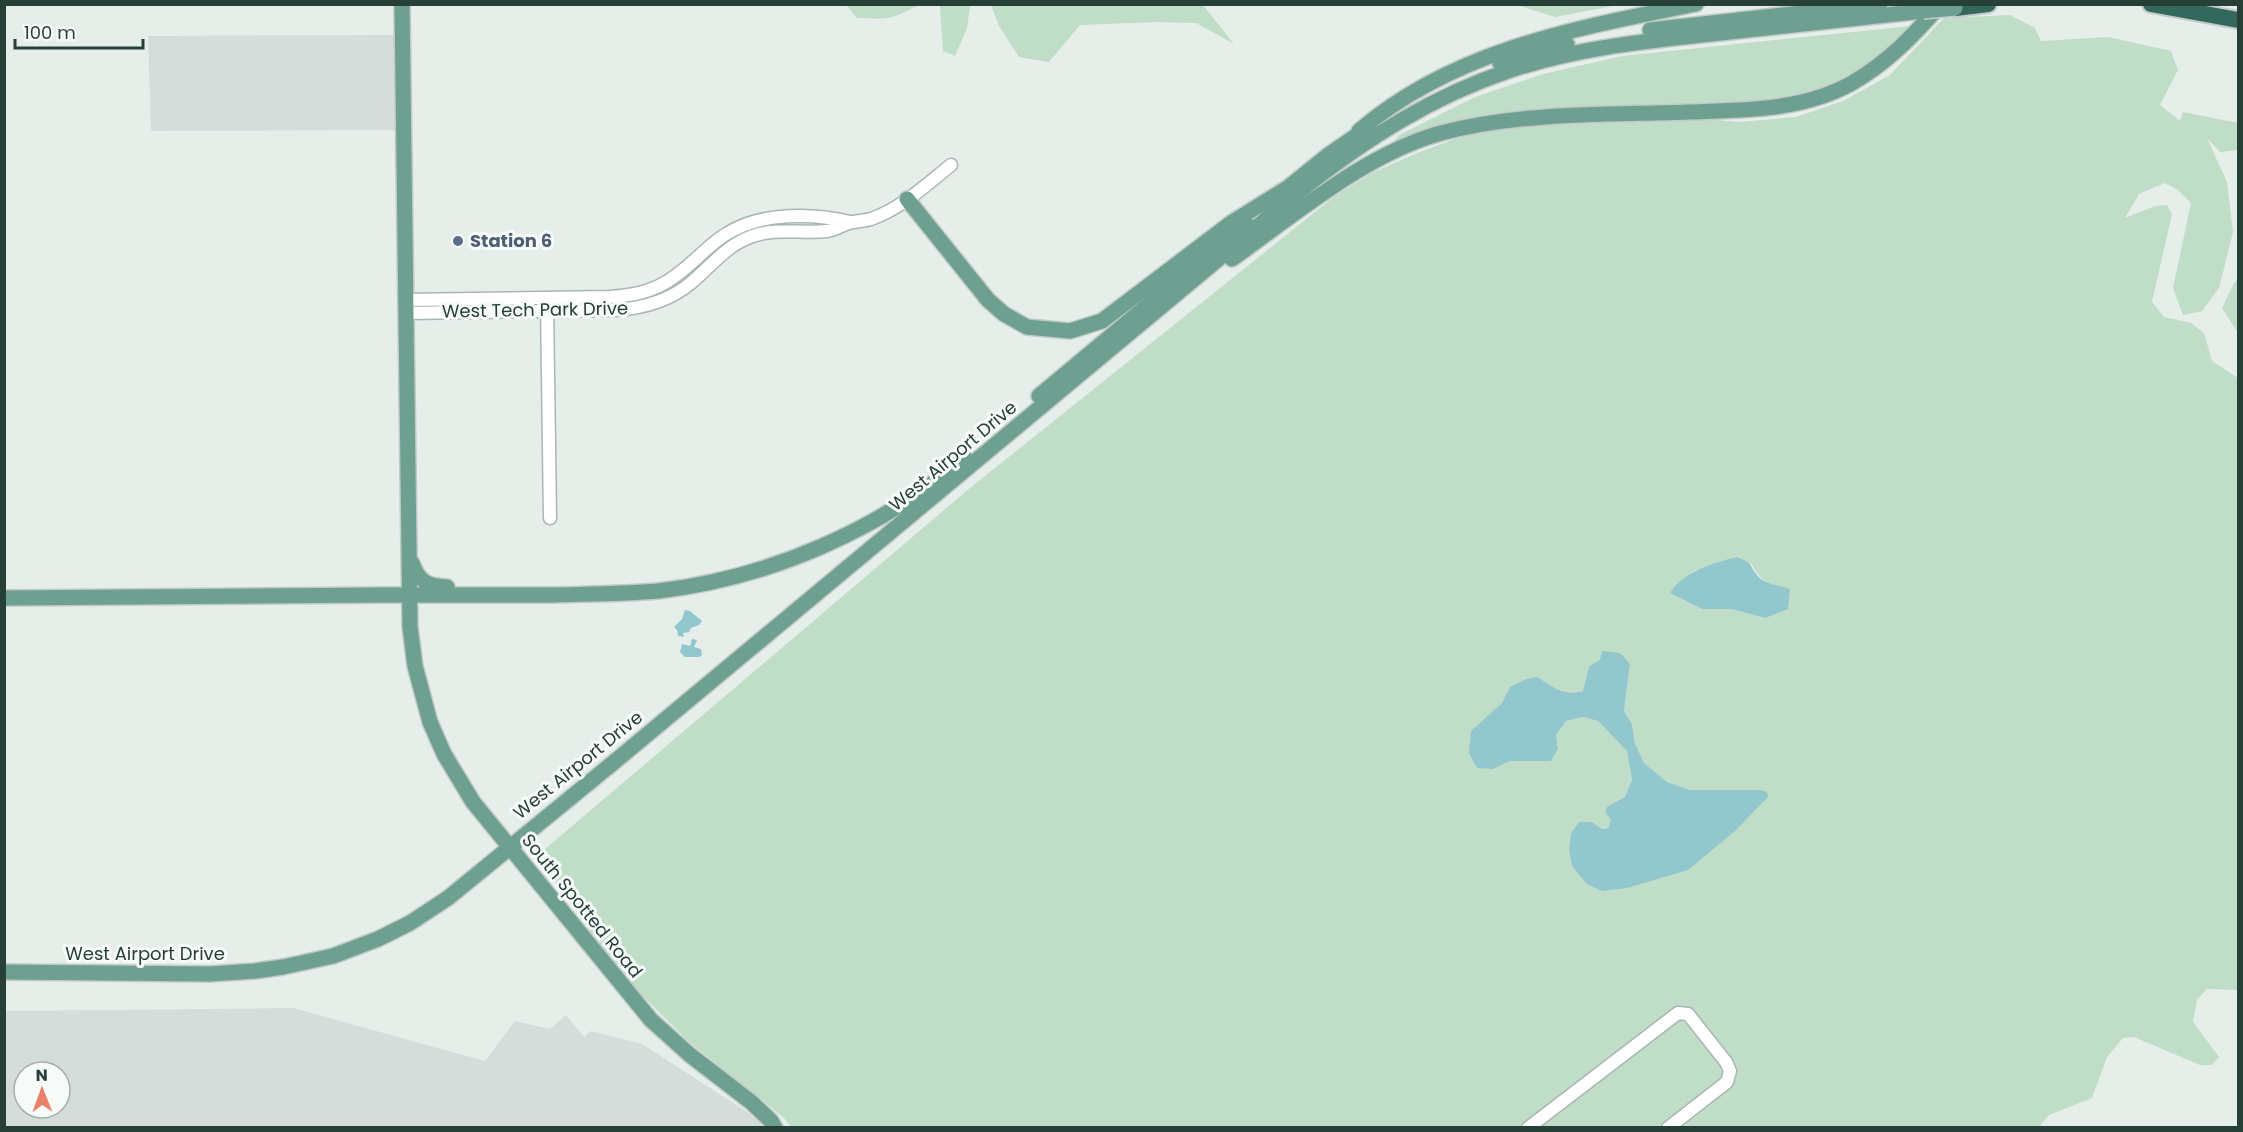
<svg xmlns="http://www.w3.org/2000/svg" width="2243" height="1132" font-family="Poppins,sans-serif">
<style>
.built{fill:#d4ddd9;fill-rule:evenodd}
.green{fill:#c0ddc7;fill-rule:evenodd}
.water{fill:#92c7ce}
.lines{fill:none;stroke-linecap:round;stroke-linejoin:round}
.minor-casing{stroke:#a9b6b1;stroke-width:15}
.major-casing{stroke:#c2c9c7;stroke-width:18}
.highway-casing{stroke:#c2c9c7;stroke-width:20}
.minor{stroke:#fff;stroke-width:12}
.major{stroke:#6da091;stroke-width:15}
.highway{stroke:#33695c;stroke-width:16}
.major-bridge-casing{stroke:#c2c9c7;stroke-width:18;stroke-linecap:butt}
.major-bridge{stroke:#6da091;stroke-width:15}
.service-dot{fill:#5c6f8a;stroke:#f6faf8;stroke-width:2}
.labels{text-anchor:middle;stroke-width:6;stroke-linejoin:round;paint-order:stroke}
.service-label{font-size:18px;font-weight:bold;fill:#4e5e75;stroke:#f6faf8;text-anchor:start}
.street-label{font-size:18px;fill:#263f37;stroke:#f6faf8}
</style>
<rect width="100%" height="100%" fill="#e6eeea"/>
<g class="built">
<polygon points="394,35 395,130 151,131 148,36"/>
<path d="M293 1008 485 1061 515 1021 550 1029 566 1015 584 1037 591 1031 642 1044 747 1112 765 1127H5V1011ZM24 1072H60V1108H24Z"/>
</g>
<g class="green">
<path d="M846 5H919C891 20 888 19 857 18Z"/>
<polygon points="937,5 970,5 967,28 955,56 943,51 940,6"/>
<polygon points="991,5 1203,5 1234,44 1196,23 1158,22 1080,25 1049,62 1019,57 999,26"/>
<polygon points="1517,5 1618,5 1555,17"/>
<path d="M2010 15 2035 28 2041 41 2108 37 2171 51 2178 70 2160 105 2180 121 2183 112 2238 123V150L2220 152 2207 138 2227 182 2233 232 2219 288 2202 311 2183 315 2173 288 2191 203 2178 190 2165 183 2139 194 2125 218 2155 206 2167 205 2172 214 2152 302 2164 317 2191 323 2204 333 2212 361 2238 378V990L2207 989 2197 1000 2193 1022 2219 1057 2212 1065H2200L2134 1037 2123 1038 2107 1057 2092 1098 2049 1115 2038 1128 791 1127 784 1118 688 1041 621 974 546 869 542 861 545 849 970 488 1335 196 1372 173 1417 153 1466 135 1523 126 1706 119 1739 122 1796 117 1843 101 1890 75 1944 18ZM1721 561 1751 563C1761 582 1768 584 1789 589L1765 618 1731 609H1702L1670 593 1692 572ZM1603 652 1630 664 1624 711 1632 724 1635 743 1644 763 1667 782 1690 790H1760L1734 832 1688 869 1658 877 1569 849 1571 833 1579 822H1592L1602 829 1608 828 1611 820 1605 812 1625 797 1632 780 1627 751 1598 721 1583 717 1566 721 1556 735 1558 749 1551 761H1510L1493 769 1488 718 1502 703 1538 677C1553 688 1565 696 1584 691L1586 680Z"/>
<polygon points="1911,26 1887,51 1850,75 1813,91 1774,100 1731,104 1527,110 1488,114 1452,121 1393,143 1399,135 1475,97 1543,74 1622,56"/>
<polygon points="2238,279 2238,333 2222,308 2234,283"/>
</g>
<g class="water">
<path d="M1737 557C1756 565 1747 564 1758 576 1765 584 1780 586 1790 589L1788 609 1765 618 1731 609H1702L1670 593C1684 571 1713 563 1737 557Z"/>
<polygon points="685,610 690,611 702,621 699,625 691,628 689,632 683,633 684,637 678,636 677,630 674,627 682,619"/>
<polygon points="692,639 697,640 694,647 701,649 702,655 699,657 685,657 680,652 682,644 690,646"/>
<path d="M1603 651 1620 653 1630 664 1624 711 1632 724 1635 743 1644 763 1667 782 1690 790H1760L1767 792 1768 797 1734 832 1688 870 1627 888 1602 891 1587 884 1572 866 1569 849 1571 833 1579 822H1592L1602 829 1608 828 1611 820 1605 812 1607 807 1625 797 1632 780 1627 751 1598 721 1583 717 1566 721 1556 735 1558 749 1551 761H1510L1493 769 1477 768 1469 753 1471 731 1502 703 1510 687 1526 679 1538 677C1553 688 1565 696 1583 691L1589 667 1599 660Z"/>
</g>
<g class="lines">
<g class="minor-casing">
<g id="minor">
<path d="M406 300 609 297C651 295 669 284 699 256 708 248 717 239 728 233 762 212 813 213 850 222"/>
<polyline points="547,303 550,518"/>
<path d="M406 313 616 310C644 308 670 301 692 282 711 266 726 246 750 237 775 227 801 234 827 231 835 230 842 225 849 223 856 221 864 221 871 219 902 208 926 185 951 165"/>
<polyline points="1528,1128 1678,1013 1688,1014 1726,1062 1730,1071 1727,1082 1668,1128"/>
</g>
</g>
<g class="major-casing">
<g id="major">
<polyline points="402,4 410,627 415,666 430,722 444,754 473,802 651,1020 690,1055 751,1102 771,1121 775,1128"/>
<polyline points="1650,30 1880,4"/>
<polyline points="1500,63 1567,44"/>
<path d="M1359 131C1453 50 1577 28 1696 4"/>
<polyline points="1280,194 1327,156 1369,127"/>
<polyline points="907,199 988,300 1004,314 1027,327 1070,331 1102,321 1231,223 1284,190"/>
<path d="M1232 259C1294 215 1367 153 1441 133 1521 112 1606 115 1689 112 1744 110 1802 111 1852 83 1887 63 1914 35 1940 5"/>
<polyline points="1039,396 1246,223"/>
<path d="M412 563C419 582 427 586 447 587"/>
<path d="M4 598C131 597 257 596 384 595 440 595 497 595 553 595 588 594 623 594 658 591 770 578 879 530 965 458"/>
<path d="M4 972 210 974 255 971 283 967 333 956 378 939 410 923 448 898 613 763 1300 191C1364 140 1432 96 1511 70 1579 47 1649 41 1720 33 1788 26 1855 18 1923 11"/>
</g>
</g>
<g class="highway-casing">
<g id="highway">
<polyline points="2151,4 2238,20"/>
<polyline points="1955,8 1988,4"/>
</g>
</g>
<use href="#minor" class="minor"/>
<use href="#major" class="major"/>
<use href="#highway" class="highway"/>
<g class="major-bridge-casing">
<polyline id="major-bridge" points="1923,11 1955,8"/>
</g>
<use href="#major-bridge" class="major-bridge"/>
</g>
<circle class="service-dot" cx="458" cy="241" r="6"/>
<g class="labels">
<g class="service-label">
<text x="470" y="247">Station 6</text>
</g>
<g class="street-label">
<text transform="translate(535 310) rotate(-1)" y="6">West Tech Park Drive</text>
<text transform="translate(953 456) rotate(-40)" y="6">West Airport Drive</text>
<text transform="translate(578 765) rotate(-39)" y="6">West Airport Drive</text>
<text transform="translate(582 906) rotate(51)" y="6">South Spotted Road</text>
<text x="145" y="960">West Airport Drive</text>
</g>
</g>
<rect width="2243" height="1132" fill="none" stroke="#263f37" stroke-width="12"/>
<g transform="translate(42 1090) rotate(359)"><circle r="28" fill="#f6faf8" stroke="#a3afab" stroke-width="1.5"/>
<path d="M0-4.5L10 22L0 15L-10 22Z" fill="#e88369"/>
<text y="-9" font-size="16" font-weight="bold" text-anchor="middle" fill="#263f37">N</text>
</g>
<path d="M15 39v9h128v-9" fill="none" stroke="#263f37" stroke-width="3"/>
<text x="24" y="39" font-size="18" fill="#263f37" stroke="#f6faf8" stroke-width="4.5" paint-order="stroke">100 m</text>
</svg>
